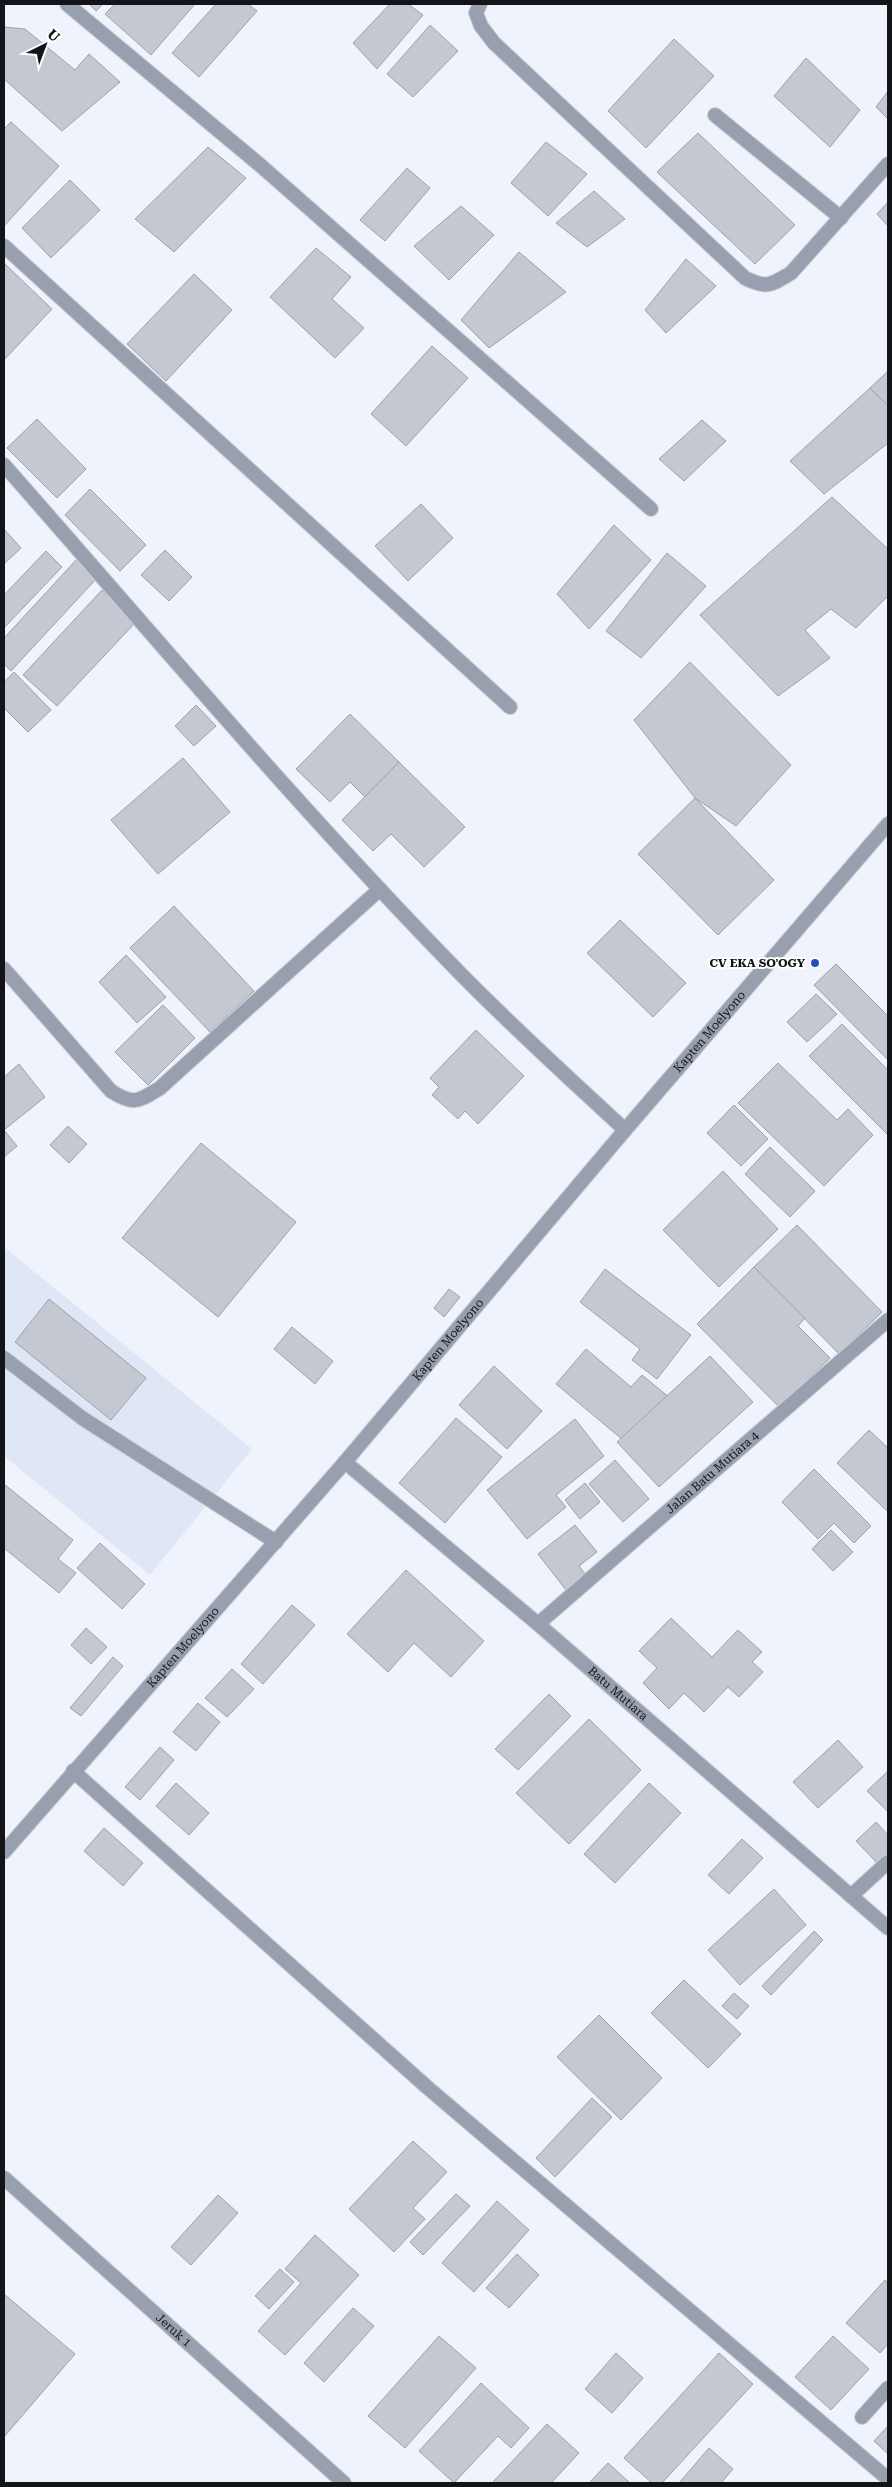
<svg xmlns="http://www.w3.org/2000/svg" width="892" height="2487" font-family="'Roboto Serif',serif">
<style>
.built{fill:#dfe7f6}
.building{fill:#c4c8d1;stroke:#9da1a9}
.lines{fill:none;stroke-linecap:round;stroke-linejoin:round}
.service-casing{stroke:#cccfd7;stroke-width:16}
.minor-casing{stroke:#cccfd7;stroke-width:16}
.tertiary-casing{stroke:#cccfd7;stroke-width:16}
.service{stroke:#98a0b0;stroke-width:14}
.minor{stroke:#98a0b0;stroke-width:14}
.tertiary{stroke:#98a0b0;stroke-width:14}
.poi-dot{fill:#284dbc;stroke:#fff;stroke-width:2}
.labels{text-anchor:middle;stroke-width:4;stroke-linejoin:round;paint-order:stroke}
.poi-label{font-size:12px;font-weight:bold;fill:#121417;stroke:#fff;text-anchor:end}
.street-label{font-size:12px;fill:#121417;stroke:#fff}
</style>
<rect width="100%" height="100%" fill="#eff3fc"/>
<polygon class="built" points="4,1247 252,1449 150,1575 4,1456"/>
<g class="building">
<polygon points="89,4 103,4 96,11"/>
<polygon points="115,4 195,4 151,55 105,14"/>
<polygon points="216,4 248,4 257,11 199,77 172,53"/>
<polygon points="390,4 408,4 423,15 377,69 353,43"/>
<polygon points="430,25 458,51 413,97 387,74"/>
<polygon points="4,27 25,29 75,70 89,54 120,82 62,131 4,79"/>
<polygon points="674,39 714,76 646,148 608,111"/>
<polygon points="806,58 860,110 830,147 774,96"/>
<polygon points="888,91 888,119 876,107"/>
<polygon points="11,122 59,166 4,226 4,129"/>
<polygon points="698,133 795,225 755,264 657,172"/>
<polygon points="546,142 587,174 548,216 511,183"/>
<polygon points="208,147 246,178 174,252 135,219"/>
<polygon points="407,168 430,188 385,241 360,220"/>
<polygon points="70,180 100,210 51,258 22,228"/>
<polygon points="594,191 625,219 587,247 556,223"/>
<polygon points="888,202 888,226 877,214"/>
<polygon points="461,206 494,235 449,280 414,246"/>
<polygon points="316,248 351,277 332,299 364,328 335,358 270,297"/>
<polygon points="519,252 566,292 489,348 461,320"/>
<polygon points="686,259 716,286 666,333 645,310"/>
<polygon points="4,263 52,309 4,360"/>
<polygon points="194,274 232,310 166,381 127,344"/>
<polygon points="432,346 468,378 406,446 371,414"/>
<polygon points="888,371 888,406 870,388"/>
<polygon points="870,388 888,406 888,443 824,494 790,461"/>
<polygon points="37,419 86,469 57,498 7,448"/>
<polygon points="702,420 726,441 684,481 659,459"/>
<polygon points="90,489 146,545 120,571 65,515"/>
<polygon points="832,497 888,549 888,596 856,628 831,609 805,630 830,658 778,696 700,615"/>
<polygon points="421,504 453,538 408,581 375,546"/>
<polygon points="614,525 651,560 589,629 557,594"/>
<polygon points="4,529 21,548 4,564"/>
<polygon points="165,550 192,577 169,601 141,575"/>
<polygon points="46,551 62,567 4,628 4,595"/>
<polygon points="667,553 706,586 641,658 606,631"/>
<polygon points="78,558 98,577 11,671 4,664 4,638"/>
<polygon points="102,590 136,622 57,706 23,675"/>
<polygon points="690,662 791,765 736,826 695,798 634,720"/>
<polygon points="14,672 51,710 28,732 4,708 4,682"/>
<polygon points="196,705 216,726 194,746 175,726"/>
<polygon points="350,714 399,762 365,797 350,782 330,802 296,769"/>
<polygon points="183,758 230,812 158,874 111,820"/>
<polygon points="399,762 465,827 424,867 391,834 373,851 342,820"/>
<polygon points="695,798 774,880 718,935 638,854"/>
<polygon points="174,906 254,991 210,1032 130,948"/>
<polygon points="620,920 686,983 653,1017 587,953"/>
<polygon points="126,955 166,997 137,1023 99,982"/>
<polygon points="836,964 888,1016 888,1060 814,985"/>
<polygon points="816,994 837,1014 807,1042 787,1022"/>
<polygon points="163,1005 195,1038 148,1085 115,1052"/>
<polygon points="842,1024 888,1070 888,1135 809,1056"/>
<polygon points="476,1030 524,1076 478,1124 465,1111 458,1119 432,1095 439,1087 430,1078"/>
<polygon points="778,1063 837,1120 848,1109 873,1135 824,1186 738,1103"/>
<polygon points="19,1064 45,1097 4,1130 17,1146 4,1157 4,1077"/>
<polygon points="734,1105 768,1139 741,1166 707,1133"/>
<polygon points="68,1126 87,1144 69,1163 50,1145"/>
<polygon points="201,1143 296,1222 218,1317 122,1238"/>
<polygon points="770,1147 815,1191 790,1217 745,1174"/>
<polygon points="723,1171 778,1229 719,1287 663,1230"/>
<polygon points="797,1225 882,1312 839,1354 754,1267"/>
<polygon points="754,1267 805,1318 798,1326 830,1358 779,1407 697,1324"/>
<polygon points="605,1269 691,1335 657,1379 632,1360 640,1349 580,1302"/>
<polygon points="449,1289 460,1297 444,1317 434,1308"/>
<polygon points="49,1299 146,1378 111,1420 15,1342"/>
<polygon points="292,1327 333,1361 315,1384 274,1349"/>
<polygon points="586,1349 631,1387 642,1375 670,1398 629,1445 556,1384"/>
<polygon points="710,1356 753,1402 659,1487 617,1442"/>
<polygon points="494,1366 542,1411 507,1449 459,1405"/>
<polygon points="456,1418 502,1457 445,1523 399,1483"/>
<polygon points="575,1419 604,1456 556,1495 566,1507 527,1539 487,1490"/>
<polygon points="869,1430 888,1448 888,1512 837,1463"/>
<polygon points="615,1460 649,1499 623,1522 589,1484"/>
<polygon points="814,1469 871,1526 854,1543 834,1523 818,1539 782,1502"/>
<polygon points="585,1483 600,1502 580,1519 565,1500"/>
<polygon points="4,1484 73,1540 58,1559 76,1573 59,1593 4,1548"/>
<polygon points="575,1525 597,1552 579,1566 586,1575 566,1590 538,1554"/>
<polygon points="831,1530 853,1552 833,1571 812,1549"/>
<polygon points="100,1543 145,1584 122,1609 77,1568"/>
<polygon points="406,1570 484,1641 451,1677 414,1643 388,1672 347,1634"/>
<polygon points="292,1605 315,1625 263,1684 241,1664"/>
<polygon points="671,1618 712,1657 738,1630 762,1652 752,1662 763,1672 739,1697 728,1687 704,1712 684,1693 669,1709 643,1683 657,1668 639,1651"/>
<polygon points="86,1628 107,1647 91,1664 71,1645"/>
<polygon points="113,1657 123,1666 81,1716 70,1708"/>
<polygon points="232,1669 254,1689 227,1717 205,1698"/>
<polygon points="549,1694 571,1716 518,1770 495,1749"/>
<polygon points="198,1703 220,1722 196,1751 173,1732"/>
<polygon points="589,1719 641,1770 569,1844 516,1793"/>
<polygon points="838,1740 863,1767 818,1808 793,1782"/>
<polygon points="160,1747 174,1760 140,1800 125,1787"/>
<polygon points="888,1771 888,1812 867,1791"/>
<polygon points="176,1783 209,1813 189,1835 156,1806"/>
<polygon points="649,1783 681,1813 615,1883 584,1854"/>
<polygon points="876,1822 888,1835 888,1855 879,1865 856,1841"/>
<polygon points="104,1828 143,1863 123,1886 84,1851"/>
<polygon points="742,1839 763,1858 729,1894 708,1875"/>
<polygon points="774,1889 806,1925 740,1985 708,1950"/>
<polygon points="814,1931 823,1940 771,1995 762,1986"/>
<polygon points="684,1980 741,2034 708,2068 651,2013"/>
<polygon points="734,1993 749,2006 737,2019 722,2006"/>
<polygon points="599,2015 662,2078 621,2120 557,2057"/>
<polygon points="592,2098 612,2117 555,2177 536,2158"/>
<polygon points="413,2141 447,2172 413,2208 425,2219 394,2252 349,2209"/>
<polygon points="456,2194 470,2206 423,2255 410,2242"/>
<polygon points="218,2195 238,2213 191,2265 171,2247"/>
<polygon points="497,2201 529,2230 474,2292 442,2263"/>
<polygon points="315,2235 359,2275 285,2355 258,2331 301,2283 285,2269"/>
<polygon points="517,2254 539,2275 509,2308 486,2288"/>
<polygon points="280,2269 294,2282 269,2309 255,2296"/>
<polygon points="885,2280 888,2283 888,2344 880,2353 846,2323"/>
<polygon points="4,2294 75,2354 4,2437"/>
<polygon points="353,2308 374,2326 324,2382 304,2363"/>
<polygon points="439,2336 476,2368 405,2448 368,2416"/>
<polygon points="833,2336 869,2369 831,2410 795,2377"/>
<polygon points="616,2353 643,2378 612,2413 585,2389"/>
<polygon points="719,2353 753,2384 662,2483 652,2483 624,2458"/>
<polygon points="481,2383 529,2428 511,2448 498,2436 454,2483 419,2451"/>
<polygon points="547,2424 579,2453 551,2483 492,2483"/>
<polygon points="888,2426 888,2454 874,2441"/>
<polygon points="709,2448 733,2469 721,2483 679,2483"/>
<polygon points="608,2463 630,2483 589,2483"/>
</g>
<g class="lines">
<g class="service-casing">
<g id="service">
<polyline points="715,115 841,218"/>
<polyline points="4,1358 82,1418 276,1542"/>
</g>
</g>
<g class="minor-casing">
<g id="minor">
<polyline points="67,4 260,165 651,509"/>
<path d="M480 4 476 13 481 26 494 43 745 278C767 289 771 285 791 273L888 164"/>
<polyline points="4,246 510,707"/>
<path d="M4 465C152 633 296 805 453 966 508 1023 567 1076 625 1130"/>
<path d="M4 969 111 1091C134 1106 139 1101 160 1088L380 889"/>
<path id="s1" d="M345 1462 538 1624 888 1928"/>
<path id="s2" d="M538 1624 888 1320"/>
<polyline points="73,1771 428,2088 888,2479"/>
<polyline points="851,1896 888,1862"/>
<path id="s3" d="M4 2178 344 2483"/>
<polyline points="862,2417 888,2388"/>
</g>
</g>
<g class="tertiary-casing">
<g id="tertiary">
<path id="s4" d="M4 1852 345 1462 625 1130 888 824"/>
</g>
</g>
<use href="#service" class="service"/>
<use href="#minor" class="minor"/>
<use href="#tertiary" class="tertiary"/>
</g>
<circle class="poi-dot" cx="815" cy="963" r="5"/>
<g class="labels">
<g class="poi-label">
<text x="805" y="967">CV EKA SO'OGY</text>
</g>
<g class="street-label">
<text dy="4" stroke="none"><textPath href="#s4" startOffset="1082">Kapten Moelyono</textPath></text>
<text dy="4" stroke="none"><textPath href="#s4" startOffset="678">Kapten Moelyono</textPath></text>
<text dy="4" stroke="none"><textPath href="#s2" startOffset="231">Jalan Batu Mutiara 4</textPath></text>
<text dy="4" stroke="none"><textPath href="#s4" startOffset="272">Kapten Moelyono</textPath></text>
<text dy="4" stroke="none"><textPath href="#s1" startOffset="358">Batu Mutiara</textPath></text>
<text dy="4" stroke="none"><textPath href="#s3" startOffset="228">Jeruk 1</textPath></text>
</g>
</g>
<rect width="892" height="2487" fill="none" stroke="#121417" stroke-width="10"/>
<g transform="translate(45 45) rotate(42)" stroke="#ffffff" stroke-width="4" paint-order="stroke">
<path d="M0-4L9 19L0 12L-9 19Z" fill="#121417"/>
<text y="-8" font-size="14" font-weight="bold" text-anchor="middle" fill="#121417">U</text>
</g>
</svg>
